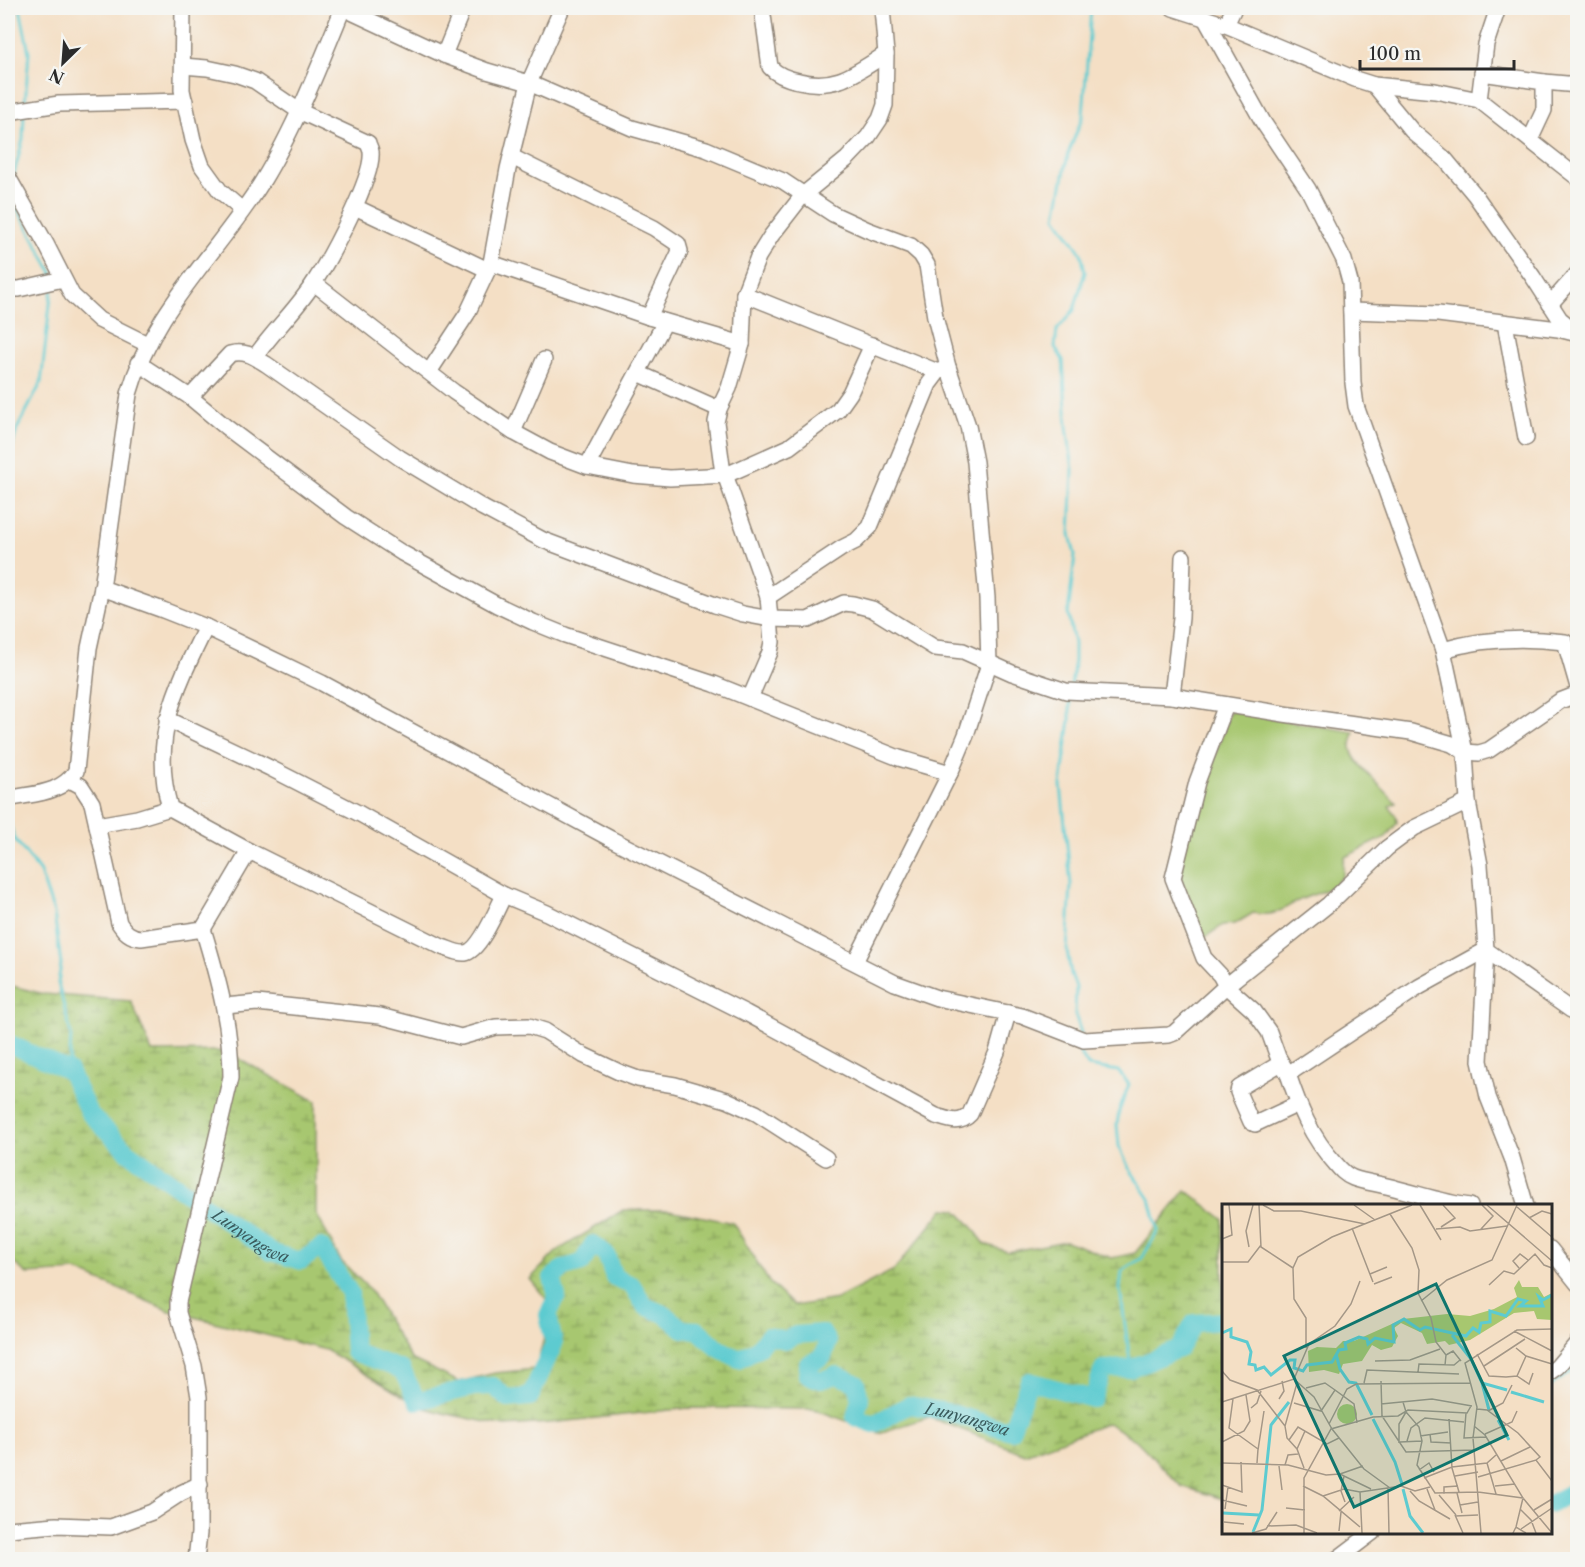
<svg xmlns="http://www.w3.org/2000/svg" width="1585" height="1567" font-family="'Libre Caslon Text',serif">
<style>
.wetland{fill:url(#wetland-marsh);stroke:#69794d;stroke-width:1.5}
.green{fill:#a7c76f;stroke:#69794d;stroke-width:1.5}
.lines{fill:none;stroke-linecap:round;stroke-linejoin:round}
.stream{stroke:#5dcbd0;stroke-width:3}
.river{stroke:#5dcbd0;stroke-width:18}
.minor-casing{stroke:#908578;stroke-width:18}
.minor{stroke:#fff;stroke-width:15}
.labels{text-anchor:middle;stroke-width:4.5;stroke-linejoin:round;paint-order:stroke}
.water-label{font-size:16px;font-style:italic;fill:#3a5b5d;stroke:#f6f6f2}
.inset-river{fill:none;stroke:#5dcbd0;stroke-width:3}
.inset-road{fill:none;stroke:#a49787;stroke-width:1.5}
.view{fill:#0f766e;fill-opacity:0.15;stroke:#0f766e;stroke-width:3}
.inset-edge{fill:none;stroke:#2b2b2b;stroke-width:3}
</style>
<defs>
<pattern id="wetland-marsh" width="20" height="14" patternUnits="userSpaceOnUse" patternTransform="scale(1.5)"><rect width="20" height="14" fill="#a7c76f"/><path d="M1 5h8M5 5V1M11 12h8M15 12V8" fill="none" stroke="#88a25b"/></pattern>
</defs>
<rect width="100%" height="100%" fill="#f6f6f2"/>
<filter id="ink" filterUnits="userSpaceOnUse"><feTurbulence type="fractalNoise" baseFrequency=".0167" numOctaves="2"/><feDisplacementMap in="SourceGraphic" scale="12" xChannelSelector="R" yChannelSelector="G"/><feConvolveMatrix kernelMatrix="1 2 1 2 8 2 1 2 1" color-interpolation-filters="sRGB"/></filter>
<filter id="wash" filterUnits="userSpaceOnUse"><feTurbulence type="fractalNoise" baseFrequency=".008" numOctaves="4" result="noise"/><feDisplacementMap in="SourceGraphic" scale="24" xChannelSelector="R" yChannelSelector="G"/><feGaussianBlur stdDeviation="1.35" result="paint"/><feColorMatrix in="noise" values="0 0 0 0 0 0 0 0 0 0 0 0 0 0 0 0 0 1.4 0 .05"/><feComposite in="paint" operator="in"/></filter>
<g filter="url(#wash)">
<rect width="100%" height="100%" fill="#f4dfc5"/>
<polygon class="wetland" points="8,985 44,994 131,1001 152,1052 225,1051 316,1101 316,1213 341,1261 370,1290 411,1359 459,1382 495,1373 536,1369 544,1338 547,1300 530,1279 557,1251 623,1210 669,1210 733,1223 769,1282 794,1306 837,1299 894,1270 944,1209 956,1210 970,1224 985,1244 1008,1252 1066,1241 1112,1258 1135,1253 1186,1190 1223,1219 1223,1499 1181,1486 1137,1441 1108,1423 1025,1454 929,1417 879,1433 814,1409 688,1408 550,1423 505,1426 443,1413 421,1407 326,1350 170,1311 77,1271 27,1274 8,1258"/>
<path class="green" d="M1230 711 1354 732C1353 736 1351 742 1351 746 1350 762 1386 789 1396 803L1389 806 1396 816 1397 823 1386 837 1345 857 1343 863V876C1330 890 1324 891 1307 897 1286 904 1280 919 1253 913L1235 924 1223 925 1198 942 1177 865Z"/>
<g class="lines">
<g class="stream">
<polyline points="20,8 29,53 25,104"/>
<polyline points="14,174 23,139 24,113"/>
<polyline points="17,208 52,272 52,277"/>
<polyline points="8,463 17,429 41,383 52,287"/>
<polyline points="8,567 14,590 8,639"/>
<polyline points="1071,686 1074,666 1074,643 1068,614 1075,555 1070,534 1073,470 1067,427 1063,360 1055,347 1057,330 1074,310 1085,272 1081,253 1056,217 1068,154 1083,116 1091,8"/>
<polyline points="1070,695 1070,719 1061,785 1071,885 1067,951 1071,974 1076,987 1075,1014 1081,1033"/>
<polyline points="8,817 14,838 40,872 54,913 61,964 58,983 71,1034 69,1071"/>
<polyline points="1080,1045 1080,1053 1088,1066 1118,1071 1129,1084 1119,1111 1117,1125 1119,1146 1129,1168 1150,1199 1158,1231 1142,1258 1122,1271 1120,1289 1131,1368"/>
<polyline points="1550,1386 1578,1367"/>
</g>
<g class="river">
<path id="s1" d="M8 1043 69 1071 89 1113 128 1152 271 1252 301 1261 321 1247 350 1293 354 1352 402 1370 417 1401 474 1387 493 1386 508 1399 530 1397 554 1344 548 1315 557 1296 552 1278 564 1268 582 1263 593 1244 606 1254 614 1277 632 1285 645 1306 664 1314 683 1329 698 1330 718 1348 739 1359 757 1349 768 1336 785 1340 796 1335 822 1333 828 1343 823 1357 808 1364 807 1375 821 1380 836 1375 856 1383 860 1399 855 1417 874 1424 909 1405 947 1412 1011 1431 1029 1381 1093 1399 1103 1369 1131 1368 1179 1349 1194 1323 1224 1321"/>
<polyline points="1550,1504 1578,1489"/>
</g>
</g>
</g>
<g filter="url(#ink)">
<g class="lines">
<g class="minor-casing">
<g id="minor">
<polyline points="183,8 182,90 193,140 202,166 220,191 242,210"/>
<polyline points="343,8 444,55 487,71 529,83 632,128 706,149 783,181 833,214 868,230 911,246 921,255 927,265 935,317 948,367 968,426 975,462 987,598 989,664 966,735 951,771 855,962"/>
<path d="M762 8 770 67C778 76 788 79 799 81 837 90 855 73 886 54"/>
<polyline points="1173,8 1226,25 1355,79 1374,85 1435,91 1479,100 1578,178"/>
<polyline points="1205,18 1263,122 1308,189 1344,260 1350,282 1353,383 1356,406 1443,650 1465,752 1468,802 1480,865 1484,920 1486,950 1480,1061 1488,1097 1512,1158 1526,1206"/>
<polyline points="1226,25 1234,8"/>
<polyline points="444,55 463,8"/>
<path d="M183 66 207 68 235 74 255 81 299 111 368 143C368 144 371 150 371 152 374 177 330 258 315 281 298 308 273 331 255 357"/>
<polyline points="1482,73 1544,82 1544,110 1530,140"/>
<polyline points="1544,82 1578,85"/>
<polyline points="1374,85 1412,131 1445,159 1475,195 1533,277 1560,319 1578,334"/>
<polyline points="1479,100 1486,44 1498,8"/>
<polyline points="8,112 59,104 185,101"/>
<polyline points="512,157 654,228 678,244 680,251 649,317"/>
<polyline points="8,177 46,244 72,295 99,320 147,344"/>
<polyline points="355,207 488,270"/>
<polyline points="491,263 649,317 742,344"/>
<polyline points="314,283 454,392 513,432 550,452 587,466 633,475 670,478 726,475 789,447 838,410 850,393 872,345"/>
<polyline points="8,289 19,289 63,279"/>
<polyline points="744,294 938,372"/>
<polyline points="1550,304 1578,273"/>
<polyline points="1351,311 1438,314 1558,329 1574,333"/>
<polyline points="1505,323 1526,438"/>
<polyline points="138,363 190,397 226,427 346,517 402,553 497,605 533,622 565,635 714,684 899,758 950,773"/>
<polyline points="429,372 467,314 491,263 508,169 529,83 562,8"/>
<polyline points="638,373 719,409"/>
<path d="M190 397 230 354C245 350 253 356 266 364L400 458 483 508 543 540 715 605 743 614 770 619 808 620 844 603 853 604 872 609 935 648 963 651 1012 673 1066 691 1172 696 1284 714 1411 732 1452 744 1465 752 1479 753 1489 750 1560 701 1578 694"/>
<polyline points="513,432 544,360"/>
<polyline points="587,466 665,322"/>
<polyline points="102,588 163,610 206,627 322,683 611,839 895,983 937,998 1022,1016 1084,1040 1169,1035 1174,1033 1226,986 1329,904 1387,848 1414,828 1468,802"/>
<polyline points="768,597 842,548 856,541 870,527 929,384 938,372 948,367"/>
<path d="M206 627C176 688 150 738 170 808L249 851 442 947C449 949 458 954 465 953 480 951 498 907 504 895"/>
<path d="M1443 650C1483 638 1524 637 1565 642L1578 687"/>
<polyline points="1172,696 1181,618 1183,557"/>
<polyline points="750,698 770,652 772,642 768,597 722,466 716,422 719,409 729,388 742,344 744,294 758,257 771,236 803,195 847,159 868,137 880,119 885,105 886,54 882,8"/>
<polyline points="1226,705 1197,782 1173,878 1204,958 1220,975 1226,986 1254,1011 1269,1032 1278,1057 1288,1074 1419,987 1486,950 1571,1010 1578,1010"/>
<path d="M167 719 270 768 360 814 504 895 547 913 746 1013 936 1116C949 1120 960 1125 970 1114L997 1052 1008 1013"/>
<path d="M70 780 81 786 92 803 119 923C125 932 130 937 141 938L203 929 249 851"/>
<path d="M8 799C33 793 60 795 76 771L89 648 102 588 129 394C153 308 217 255 262 182 294 130 320 65 343 8"/>
<polyline points="97,825 137,818 170,808"/>
<polyline points="225,1006 257,1003 380,1016 461,1037 496,1027 529,1026 545,1031 583,1055 619,1072 638,1079 675,1085 727,1100 756,1113 826,1158"/>
<polyline points="1281,1063 1239,1088 1238,1092 1251,1122 1255,1124 1298,1104"/>
<path d="M1288 1074C1299 1107 1311 1137 1335 1163 1340 1169 1345 1175 1353 1178 1367 1183 1383 1184 1398 1189 1422 1195 1445 1203 1470 1206"/>
<polyline points="1550,1249 1578,1284"/>
<polyline points="1550,1372 1557,1367 1578,1342"/>
<polyline points="8,1529 56,1525 111,1527 152,1512 181,1493 200,1484"/>
<path d="M196 1560 199 1533V1397L194 1366 178 1313V1302L231 1077C231 1025 218 978 203 929"/>
<polyline points="1336,1560 1373,1532"/>
</g>
</g>
<use href="#minor" class="minor"/>
</g>
</g>
<g class="labels">
<g class="water-label">
<text dy="6" stroke="none"><textPath href="#s1" startOffset="318">Lunyangwa</textPath></text>
<text dy="6" stroke="none"><textPath href="#s1" startOffset="1452">Lunyangwa</textPath></text>
</g>
</g>
<g transform="translate(1222 1204)">
<rect width="330" height="330" fill="#f4dfc5"/>
<path d="M297 76 300 83H316L322 93 330 89V116L315 115 312 107 292 109 248 136 227 141 223 137 205 140 200 129 179 119 172 124 176 132 170 143 159 146 150 141 140 157 121 160 117 170 102 166 87 168 86 147 95 143 114 144 121 137H132L181 115 225 110 248 112 272 105 295 93 292 84Z" fill="#a7c76f"/>
<path d="M115 210a10 10 0 1 1 20 0a10 10 0 1 1-20 0Z" fill="#a7c76f"/>
<path class="inset-river" d="M0 129 9 125V133L25 138 29 148 27 160 33 161 34 166 42 163 49 171 68 156H73L72 164 81 167 85 161 110 158 117 146 124 145 123 139 137 133 145 135 146 140 153 134 172 138 171 121 182 115 198 126 203 123 244 132 251 124 257 128 259 119 268 118V107L284 112 296 95 304 97 298 102H321L317 93 321 96 330 91M230 131 249 155 260 179 285 186M114 150 118 165 127 178 134 179 150 211M260 179 267 206M289 188 322 198M151 215 173 258 180 280M276 216 287 236M181 285 188 312 201 329M1 309 37 311M31 328 40 306 49 221 67 198"/>
<path class="inset-road" d="M37 1 39 43 71 64M41 1 52 7H79L143 20M132 1 153 16M198 1 219 36M265 1 330 57M295 3 330 33M168 10 190 44 197 66 196 89 209 114 214 138 224 151 223 161M307 14 320 7 330 10M219 23 233 14 221 1M130 24 151 78M214 25 238 23 248 27 285 22M259 25 271 12 260 1M0 35 10 31 7 1M27 43 24 27 31 1M0 58H26L39 41M297 64 291 57 298 50 306 56M148 70 165 63M152 80 170 73M267 81 282 67 292 70 313 50 322 61 330 64M199 97 225 76 270 56 295 1M292 127 330 147M84 144V114L72 95 71 64 76 53 110 33 190 1M294 144 304 152 330 160M255 150 267 172 284 173 295 172 304 152M224 151 231 147 239 157M153 157 188 156 218 145M262 162 303 135M0 167 8 176 35 186 63 222M196 168 197 160 232 161 238 156M295 172 307 180 311 169M72 175 87 140 113 122 129 100 138 77M159 177 160 212 184 248 252 246M75 179 63 222 65 234 75 245 82 264M142 179 145 166 237 170M84 184 103 179 113 186M11 195 7 224 36 245 35 259M57 195 62 187 60 177M0 198 72 175 92 193 110 225 142 265 168 284M181 198 184 208 197 223 200 237 195 261 213 289 256 288 301 294 263 231 252 222M72 199 99 207 113 186 132 200 135 219M159 200 210 195 250 202M29 204 35 199 39 187M255 205 265 206 296 229 318 253 314 256M266 207 281 199 290 181M244 209 242 234 264 233M227 215 230 264 237 288M107 220 125 185 134 180 249 179M208 230 209 238 229 239M263 230 290 218 295 207M198 232 226 228M67 236 76 223 105 240 117 234M185 237 189 224 203 214 242 218M0 238 22 227 28 217 24 191M178 238 200 237M177 239V220L184 208M75 245 83 227M36 246 42 207M279 257 308 243M0 259 66 261 104 271 118 270 149 285M265 259 274 290M63 261 66 251 76 250M57 262 60 286M197 266 207 259 212 268M118 270 141 262M122 272 119 287 123 298M233 272 256 268M256 273 314 256 330 277M202 274 230 263 265 259 274 251M0 281 20 288 19 258M81 282 101 292 138 323M273 282 293 280M166 284 167 329M205 285 213 306M188 287 197 297 228 315M138 288 140 329M235 289 240 309M222 290V283L236 282M217 291 234 311M101 292 122 285 138 288 179 282 193 287 208 283M0 296 25 302M238 301 256 298M64 304 83 306M3 305 6 283M298 305 309 316 314 329M312 306 330 295M117 307 132 293M233 311 241 329M233 312 256 311M2 318 22 320M45 322 74 321 95 329M294 323 301 294 330 329M299 325 330 304M117 327 119 308M30 329 44 325 55 308M82 329V274L109 225 151 213 176 212 186 206 245 209 249 202M259 329 251 234 255 203 243 159 295 126 330 125M291 329 294 323 304 329"/>
<path class="view" d="M214 80 285 231 132 303 62 152Z"/>
<rect width="330" height="330" class="inset-edge"/>
</g>
<rect width="1585" height="1567" fill="none" stroke="#f6f6f2" stroke-width="30"/>
<g transform="translate(63 63) rotate(205)" stroke="#f6f6f2" stroke-width="4.5" paint-order="stroke">
<path d="M0-4.5L10 22L0 15L-10 22Z" fill="#2b2b2b"/>
<text y="-9" font-size="16" font-weight="bold" text-anchor="middle" fill="#2b2b2b">N</text>
</g>
<path d="M1360 60v9h154v-9" fill="none" stroke="#2b2b2b" stroke-width="3"/>
<text x="1369" y="60" font-size="18" fill="#2b2b2b" stroke="#f6f6f2" stroke-width="4.5" paint-order="stroke">100 m</text>
</svg>
